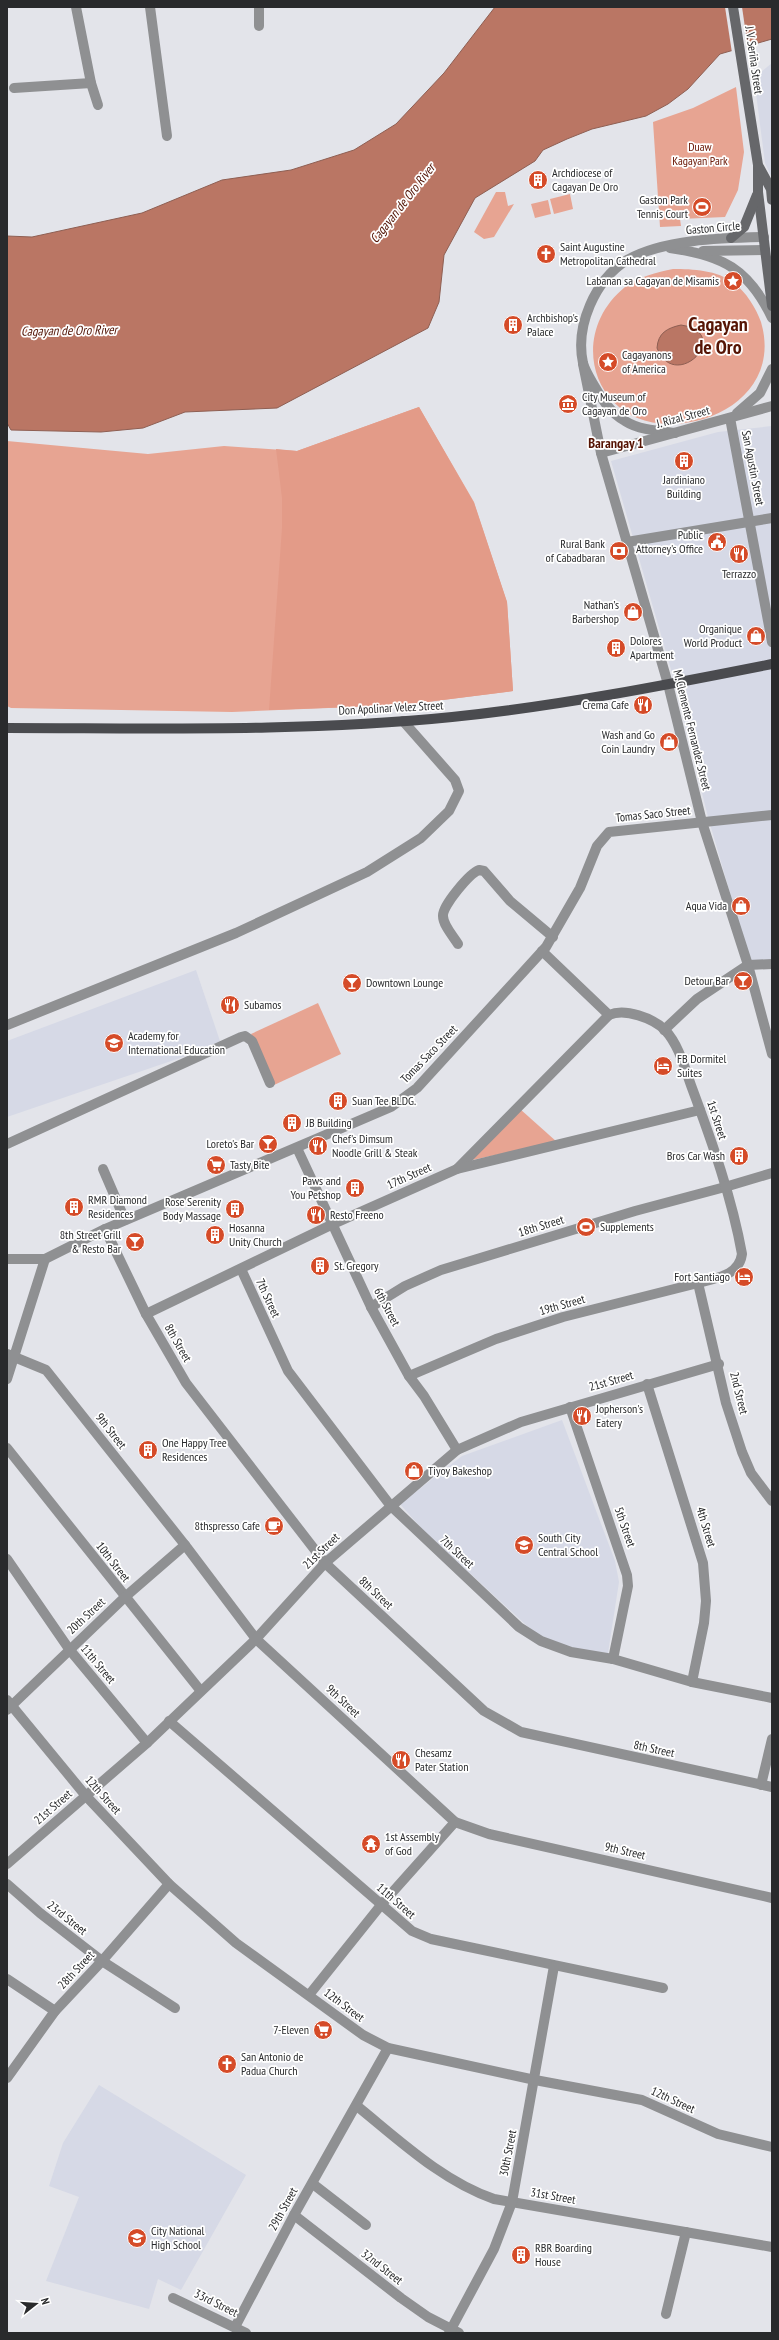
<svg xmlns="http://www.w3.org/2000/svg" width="779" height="2340" font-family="'PT Sans Narrow',sans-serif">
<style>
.built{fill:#d6d9e6}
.green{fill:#e7a492}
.forest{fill:#e39b88}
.water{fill:#ba7664;stroke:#8e5f53}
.pier{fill:#e3e4ea}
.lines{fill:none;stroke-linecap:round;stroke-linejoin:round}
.minor{stroke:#8f9092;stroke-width:10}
.tertiary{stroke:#8f9092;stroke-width:10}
.secondary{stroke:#66676a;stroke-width:10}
.primary{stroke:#4a4b4f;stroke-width:10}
.labels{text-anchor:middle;stroke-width:3.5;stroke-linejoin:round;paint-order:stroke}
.street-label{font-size:12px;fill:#292a2c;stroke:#fff}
.park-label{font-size:12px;fill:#681400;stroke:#fff}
.poi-label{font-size:12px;fill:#292a2c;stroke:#fff;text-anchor:start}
.water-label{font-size:13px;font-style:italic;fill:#501102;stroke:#fff}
.quarter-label{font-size:14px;font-weight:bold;fill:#561404;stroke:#fff}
.town-label{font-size:20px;font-weight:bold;fill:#561404;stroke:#fff}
</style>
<rect width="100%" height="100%" fill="#e3e4ea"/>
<g class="built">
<polygon points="772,63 772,178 765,163 754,78"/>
<polygon points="772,426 772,960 750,962 708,817 672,673 611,461 718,432"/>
<polygon points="196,970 221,1044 7,1117 7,1041"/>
<polygon points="562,1420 615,1561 619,1582 608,1653 581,1651 538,1636 422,1529 400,1504 462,1456"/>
<polygon points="99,2085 246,2175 181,2290 158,2279 149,2309 46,2281 79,2197 49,2186 63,2143"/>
</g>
<g class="green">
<polygon points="736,87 744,152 738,190 725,217 680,219 681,226 660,227 653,122 693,108"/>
<polygon points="496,192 505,192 508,206 514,204 494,237 484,239 474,232"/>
<polygon points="570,194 573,209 554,214 550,199"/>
<polygon points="548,200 551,214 535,218 531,204"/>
<path d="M673 269C693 269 717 270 734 283 746 292 756 308 761 322 779 383 727 423 671 424 593 425 566 335 625 287 638 277 657 272 673 269Z"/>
<polygon points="419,407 474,502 507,602 513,691 403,705 232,712 11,708 7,706 7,441 148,454 224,446 297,451"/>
<polygon points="318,1003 341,1054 274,1085 251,1034"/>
<polygon points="520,1109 557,1142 472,1160"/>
</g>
<polygon class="forest" points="419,407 474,503 507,602 513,691 403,705 269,710 282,528 282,498 276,449 297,451"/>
<g class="water">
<polygon points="495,7 772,7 772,39 720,54 688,89 668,104 646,116 592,129 567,139 543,150 535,161 475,198 444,255 439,302 428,328 277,408 185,412 143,428 101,432 11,430 7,423 7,236 32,237 142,213 222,180 291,170 354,150 396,124 444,73"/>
<path d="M681 325C735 333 675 394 657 348 658 333 667 328 681 325Z"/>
</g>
<polygon class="pier" points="725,7 742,7 748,48 732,53"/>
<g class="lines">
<g class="minor">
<polyline points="76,7 91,83 98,105"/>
<polyline points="150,7 167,136"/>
<polyline points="259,7 259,26"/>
<polyline points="14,88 91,83"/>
<polyline points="730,418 772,642"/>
<path d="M458 944C453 936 443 925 443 916 442 906 470 873 479 870L484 871 510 901 553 937"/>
<polyline points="7,1025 236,933 367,872 421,838 449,811 459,791 455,780 403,721"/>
<polyline points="7,1144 241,1037 245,1036 252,1041 270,1083"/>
<polyline points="297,1148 371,1307 409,1376 424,1396 457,1450"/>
<polyline points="103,1169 125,1220"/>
<polyline points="457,1169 609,1015"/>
<polyline points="241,1269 288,1371 390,1505 519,1627 541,1641 571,1652 613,1659 692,1682 772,1698"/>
<polyline points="371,1307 405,1286 441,1270 635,1211 725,1187"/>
<polyline points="146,1314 331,1225 457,1169 700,1110"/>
<polyline points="7,1354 46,1370 185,1545 256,1639 455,1822 489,1834 772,1898"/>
<polyline points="409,1376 496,1339 563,1317 698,1283"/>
<polyline points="7,1379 45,1259"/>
<polyline points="647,1384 703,1563 706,1601 704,1623 692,1682"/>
<polyline points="570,1407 627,1575 628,1586 613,1659"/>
<polyline points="7,1448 200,1690"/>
<polyline points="7,1559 69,1649 147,1743"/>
<polyline points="7,1710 125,1597 185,1545"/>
<polyline points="169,1721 412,1931 431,1939 663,1988"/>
<polyline points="7,1864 147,1743 256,1639 325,1563 457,1450 521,1422 719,1364"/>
<polyline points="7,1884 40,1913 102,1961 175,2008"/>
<polyline points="7,1979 55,2011"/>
<polyline points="309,1995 381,1905 455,1822"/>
<polyline points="7,2078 55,2011 102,1961 169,1884"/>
<path d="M357 2106C399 2140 442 2181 494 2199L772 2247"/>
<polyline points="313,2184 366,2225"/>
<polyline points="294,2215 401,2298 428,2317 459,2333"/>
<polyline points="173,2298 246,2333"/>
<polyline points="666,2314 686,2232"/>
<polyline points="235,2327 294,2215 388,2048"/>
<polyline points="449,2333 494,2249 512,2202 554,1966"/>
</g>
<g class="tertiary">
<path d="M670 248C722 255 749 269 772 318"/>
<polyline points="703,251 765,250"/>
<polyline points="583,364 601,453 668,684 702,822 748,965 772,1054"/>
<polyline points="737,413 760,393 772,369"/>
<path d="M675 433C658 431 639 430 625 421 611 413 603 401 595 387 591 380 585 371 583 363 575 326 595 280 627 260 664 239 722 238 764 237"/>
<polyline points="601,453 772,406"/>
<polyline points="627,542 772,518"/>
<path d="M542 951 609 1015C625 1008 653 1018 665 1030 679 1045 685 1069 692 1088 712 1142 732 1198 742 1254 739 1276 716 1278 698 1283L726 1403 742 1452 751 1473 772 1501"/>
<polyline points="748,965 772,964"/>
<polyline points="664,1030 697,999 748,965"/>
<polyline points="725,1187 772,1173"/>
<polyline points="105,1229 146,1314 186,1383 325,1563 484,1711 521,1732 772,1787"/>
<polyline points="7,1259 45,1259 105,1229 391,1107 417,1088 546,947 580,888 597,846 609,832 772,815"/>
<polyline points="7,1700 86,1796 169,1884 236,1943 363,2035 388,2048 535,2080 642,2100 718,2134 772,2147"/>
<polyline points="761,1785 772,1739"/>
</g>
<g class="secondary">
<polyline points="733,7 758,165 758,192 772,306"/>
<polyline points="759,167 771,189 772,200"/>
<polyline points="731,238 744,227 757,195"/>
</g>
<path class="primary" d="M7 728C155 728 304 732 452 717 559 706 666 685 772 664"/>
</g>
<defs>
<g id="building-disc" transform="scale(1)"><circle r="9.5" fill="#d54b28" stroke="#fff"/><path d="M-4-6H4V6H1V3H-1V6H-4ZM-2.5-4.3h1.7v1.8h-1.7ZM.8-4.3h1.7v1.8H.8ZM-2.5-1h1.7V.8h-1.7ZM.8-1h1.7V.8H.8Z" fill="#fff"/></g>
<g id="stadium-disc" transform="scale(1)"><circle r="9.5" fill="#d54b28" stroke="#fff"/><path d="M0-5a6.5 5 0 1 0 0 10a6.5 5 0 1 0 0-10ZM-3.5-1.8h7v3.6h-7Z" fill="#fff"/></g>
<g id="church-disc" transform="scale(1)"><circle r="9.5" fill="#d54b28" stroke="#fff"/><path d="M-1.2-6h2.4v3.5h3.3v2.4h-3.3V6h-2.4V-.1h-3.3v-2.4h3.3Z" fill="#fff"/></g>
<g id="sight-disc" transform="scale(1)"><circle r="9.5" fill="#d54b28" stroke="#fff"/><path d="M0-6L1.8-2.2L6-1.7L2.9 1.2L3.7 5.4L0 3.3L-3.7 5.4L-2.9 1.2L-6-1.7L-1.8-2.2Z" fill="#fff"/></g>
<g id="museum-disc" transform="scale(1)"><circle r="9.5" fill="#d54b28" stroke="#fff"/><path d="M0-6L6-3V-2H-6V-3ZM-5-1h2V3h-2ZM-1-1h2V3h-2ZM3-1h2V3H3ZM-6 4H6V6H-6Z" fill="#fff"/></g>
<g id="civic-disc" transform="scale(1)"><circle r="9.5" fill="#d54b28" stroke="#fff"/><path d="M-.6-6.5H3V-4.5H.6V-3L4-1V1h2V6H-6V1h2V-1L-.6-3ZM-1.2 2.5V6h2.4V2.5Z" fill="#fff"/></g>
<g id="bank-disc" transform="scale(1)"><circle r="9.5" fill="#d54b28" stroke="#fff"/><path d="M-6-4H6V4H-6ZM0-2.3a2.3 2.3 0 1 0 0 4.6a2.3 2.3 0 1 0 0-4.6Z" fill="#fff"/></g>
<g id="restaurant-disc" transform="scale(1)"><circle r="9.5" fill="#d54b28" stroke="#fff"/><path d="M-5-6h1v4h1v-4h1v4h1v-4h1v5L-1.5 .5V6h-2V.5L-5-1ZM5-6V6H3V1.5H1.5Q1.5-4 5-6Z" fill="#fff"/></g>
<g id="shop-disc" transform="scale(1)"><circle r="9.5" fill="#d54b28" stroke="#fff"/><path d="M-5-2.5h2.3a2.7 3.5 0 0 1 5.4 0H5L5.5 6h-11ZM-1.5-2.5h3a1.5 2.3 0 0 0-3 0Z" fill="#fff"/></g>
<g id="bar-disc" transform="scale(1)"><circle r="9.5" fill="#d54b28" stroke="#fff"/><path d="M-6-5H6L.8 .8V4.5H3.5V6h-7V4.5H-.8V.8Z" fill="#fff"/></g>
<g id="school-disc" transform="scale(1)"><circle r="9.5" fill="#d54b28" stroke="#fff"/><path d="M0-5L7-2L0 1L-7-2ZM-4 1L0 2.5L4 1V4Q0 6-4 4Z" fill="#fff"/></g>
<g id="hotel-disc" transform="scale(1)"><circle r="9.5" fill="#d54b28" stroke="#fff"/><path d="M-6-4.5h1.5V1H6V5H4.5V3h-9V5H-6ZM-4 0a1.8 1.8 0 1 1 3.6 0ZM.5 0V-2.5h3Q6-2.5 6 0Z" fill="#fff"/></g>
<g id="supermarket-disc" transform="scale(1)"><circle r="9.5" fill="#d54b28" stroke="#fff"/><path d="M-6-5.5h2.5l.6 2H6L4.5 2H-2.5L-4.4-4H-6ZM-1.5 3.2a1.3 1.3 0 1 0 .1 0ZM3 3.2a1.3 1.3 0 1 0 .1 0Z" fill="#fff"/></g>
<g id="cafe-disc" transform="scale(1)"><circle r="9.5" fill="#d54b28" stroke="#fff"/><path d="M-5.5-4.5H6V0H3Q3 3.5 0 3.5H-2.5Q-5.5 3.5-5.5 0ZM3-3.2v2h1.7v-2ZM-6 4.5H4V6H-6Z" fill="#fff"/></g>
<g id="temple-disc" transform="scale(1)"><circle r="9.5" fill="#d54b28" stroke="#fff"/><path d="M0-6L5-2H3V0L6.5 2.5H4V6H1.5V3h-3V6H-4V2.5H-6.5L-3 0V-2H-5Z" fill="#fff"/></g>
</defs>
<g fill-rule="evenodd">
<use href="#building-disc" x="538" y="180"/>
<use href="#stadium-disc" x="702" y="207"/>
<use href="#church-disc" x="546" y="254"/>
<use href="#sight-disc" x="733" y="281"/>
<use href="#building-disc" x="513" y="325"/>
<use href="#sight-disc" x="608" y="362"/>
<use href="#museum-disc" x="568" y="404"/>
<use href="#building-disc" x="684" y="461"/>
<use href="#civic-disc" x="717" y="542"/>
<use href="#bank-disc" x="619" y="551"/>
<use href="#restaurant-disc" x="739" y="554"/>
<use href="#shop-disc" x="633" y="612"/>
<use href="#shop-disc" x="756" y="636"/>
<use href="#building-disc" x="616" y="648"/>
<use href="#restaurant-disc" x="643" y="705"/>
<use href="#shop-disc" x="669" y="742"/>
<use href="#shop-disc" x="741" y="906"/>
<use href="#bar-disc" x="743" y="981"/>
<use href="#bar-disc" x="352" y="983"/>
<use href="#restaurant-disc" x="230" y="1005"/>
<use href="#school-disc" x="114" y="1043"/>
<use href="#hotel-disc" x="663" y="1066"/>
<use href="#building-disc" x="338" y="1101"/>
<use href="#building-disc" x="292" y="1123"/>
<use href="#bar-disc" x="268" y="1144"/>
<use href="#restaurant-disc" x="318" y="1146"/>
<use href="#building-disc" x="739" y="1156"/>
<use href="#supermarket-disc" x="216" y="1165"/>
<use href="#building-disc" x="355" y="1188"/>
<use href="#building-disc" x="74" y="1207"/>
<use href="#building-disc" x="235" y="1209"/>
<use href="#restaurant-disc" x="316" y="1215"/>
<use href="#stadium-disc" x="586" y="1227"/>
<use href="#building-disc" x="215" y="1235"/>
<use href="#bar-disc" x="135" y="1242"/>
<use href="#building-disc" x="320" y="1266"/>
<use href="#hotel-disc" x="744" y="1277"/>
<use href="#restaurant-disc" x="582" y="1416"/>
<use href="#building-disc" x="148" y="1450"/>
<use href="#shop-disc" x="414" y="1471"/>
<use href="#cafe-disc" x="274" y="1526"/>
<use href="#school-disc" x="524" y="1545"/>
<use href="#restaurant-disc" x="401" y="1760"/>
<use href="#temple-disc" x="371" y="1844"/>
<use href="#supermarket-disc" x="323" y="2030"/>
<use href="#church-disc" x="227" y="2064"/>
<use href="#school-disc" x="137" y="2238"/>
<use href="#building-disc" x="521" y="2255"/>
</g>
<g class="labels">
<g class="street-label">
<text transform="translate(754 60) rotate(82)" y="4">J. V. Seriña Street</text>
<text transform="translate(713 228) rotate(-5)" y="4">Gaston Circle</text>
<text transform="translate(683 417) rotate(-15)" y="4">J. Rizal Street</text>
<text transform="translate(753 468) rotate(79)" y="4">San Agustin Street</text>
<text transform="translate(391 708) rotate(-3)" y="4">Don Apolinar Velez Street</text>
<text transform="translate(692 730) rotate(76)" y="4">M. Clemente Fernandez Street</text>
<text transform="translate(653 814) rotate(-6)" y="4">Tomas Saco Street</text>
<text transform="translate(429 1054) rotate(-46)" y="4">Tomas Saco Street</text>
<text transform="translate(717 1120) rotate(72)" y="4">1st Street</text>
<text transform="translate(409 1176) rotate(-24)" y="4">17th Street</text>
<text transform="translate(541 1226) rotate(-17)" y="4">18th Street</text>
<text transform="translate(268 1298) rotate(65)" y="4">7th Street</text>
<text transform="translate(562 1305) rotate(-16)" y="4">19th Street</text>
<text transform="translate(387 1307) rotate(62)" y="4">6th Street</text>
<text transform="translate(178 1343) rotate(60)" y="4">8th Street</text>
<text transform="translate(611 1381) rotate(-16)" y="4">21st Street</text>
<text transform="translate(739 1393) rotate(76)" y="4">2nd Street</text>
<text transform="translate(111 1431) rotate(52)" y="4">9th Street</text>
<text transform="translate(625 1527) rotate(71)" y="4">5th Street</text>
<text transform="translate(706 1527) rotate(73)" y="4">4th Street</text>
<text transform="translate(321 1551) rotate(-44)" y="4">21st Street</text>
<text transform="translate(457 1552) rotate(43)" y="4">7th Street</text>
<text transform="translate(113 1562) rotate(52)" y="4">10th Street</text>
<text transform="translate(376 1593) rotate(43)" y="4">8th Street</text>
<text transform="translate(86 1616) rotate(-43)" y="4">20th Street</text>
<text transform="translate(98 1664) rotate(50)" y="4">11th Street</text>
<text transform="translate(343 1701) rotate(43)" y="4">9th Street</text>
<text transform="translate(654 1749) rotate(12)" y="4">8th Street</text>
<text transform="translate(103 1795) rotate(48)" y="4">12th Street</text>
<text transform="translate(53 1807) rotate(-41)" y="4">21st Street</text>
<text transform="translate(625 1851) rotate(13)" y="4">9th Street</text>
<text transform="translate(396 1901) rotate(41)" y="4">11th Street</text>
<text transform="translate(67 1918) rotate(38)" y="4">23rd Street</text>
<text transform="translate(76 1970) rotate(-47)" y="4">28th Street</text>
<text transform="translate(344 2005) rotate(37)" y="4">12th Street</text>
<text transform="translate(673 2100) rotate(25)" y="4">12th Street</text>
<text transform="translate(508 2153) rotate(-79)" y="4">30th Street</text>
<text transform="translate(553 2196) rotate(10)" y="4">31st Street</text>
<text transform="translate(283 2209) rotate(-61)" y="4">29th Street</text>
<text transform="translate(382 2267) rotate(38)" y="4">32nd Street</text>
<text transform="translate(216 2303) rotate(26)" y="4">33rd Street</text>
</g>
<g class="park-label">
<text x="700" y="151">Duaw<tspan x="700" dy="14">Kagayan Park</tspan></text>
</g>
<g class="poi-label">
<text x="552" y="177">Archdiocese of<tspan x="552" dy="14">Cagayan De Oro</tspan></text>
<text x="688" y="204" text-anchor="end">Gaston Park<tspan x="688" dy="14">Tennis Court</tspan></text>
<text x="560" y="251">Saint Augustine<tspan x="560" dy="14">Metropolitan Cathedral</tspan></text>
<text x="719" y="285" text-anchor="end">Labanan sa Cagayan de Misamis</text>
<text x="527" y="322">Archbishop's<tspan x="527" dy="14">Palace</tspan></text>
<text x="622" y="359">Cagayanons<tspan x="622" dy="14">of America</tspan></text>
<text x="582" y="401">City Museum of<tspan x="582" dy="14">Cagayan de Oro</tspan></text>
<text x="684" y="484" text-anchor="middle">Jardiniano<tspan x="684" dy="14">Building</tspan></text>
<text x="703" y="539" text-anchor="end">Public<tspan x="703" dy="14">Attorney's Office</tspan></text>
<text x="605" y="548" text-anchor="end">Rural Bank<tspan x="605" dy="14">of Cabadbaran</tspan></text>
<text x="739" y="578" text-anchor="middle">Terrazzo</text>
<text x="619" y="609" text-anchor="end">Nathan’s<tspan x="619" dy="14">Barbershop</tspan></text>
<text x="742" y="633" text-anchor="end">Organique<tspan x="742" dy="14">World Product</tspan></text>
<text x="630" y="645">Dolores<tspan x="630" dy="14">Apartment</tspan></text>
<text x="629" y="709" text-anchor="end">Crema Cafe</text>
<text x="655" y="739" text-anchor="end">Wash and Go<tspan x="655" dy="14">Coin Laundry</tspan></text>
<text x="727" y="910" text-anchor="end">Aqua Vida</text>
<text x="729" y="985" text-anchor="end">Detour Bar</text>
<text x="366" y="987">Downtown Lounge</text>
<text x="244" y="1009">Subamos</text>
<text x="128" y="1040">Academy for<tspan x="128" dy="14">International Education</tspan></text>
<text x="677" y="1063">FB Dormitel<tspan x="677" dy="14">Suites</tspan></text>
<text x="352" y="1105">Suan Tee BLDG.</text>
<text x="306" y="1127">JB Building</text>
<text x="332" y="1143">Chef's Dimsum<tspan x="332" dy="14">Noodle Grill &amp; Steak</tspan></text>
<text x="254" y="1148" text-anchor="end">Loreto's Bar</text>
<text x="725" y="1160" text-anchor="end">Bros Car Wash</text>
<text x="230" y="1169">Tasty Bite</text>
<text x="341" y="1185" text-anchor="end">Paws and<tspan x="341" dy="14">You Petshop</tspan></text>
<text x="88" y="1204">RMR Diamond<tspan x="88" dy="14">Residences</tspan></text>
<text x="221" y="1206" text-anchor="end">Rose Serenity<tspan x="221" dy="14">Body Massage</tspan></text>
<text x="330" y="1219">Resto Freeno</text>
<text x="600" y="1231">Supplements</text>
<text x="229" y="1232">Hosanna<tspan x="229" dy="14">Unity Church</tspan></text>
<text x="121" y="1239" text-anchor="end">8th Street Grill<tspan x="121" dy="14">&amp; Resto Bar</tspan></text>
<text x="334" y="1270">St. Gregory</text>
<text x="730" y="1281" text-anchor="end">Fort Santiago</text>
<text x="596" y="1413">Jopherson's<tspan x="596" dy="14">Eatery</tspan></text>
<text x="162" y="1447">One Happy Tree<tspan x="162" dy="14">Residences</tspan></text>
<text x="428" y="1475">Tiyoy Bakeshop</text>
<text x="260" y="1530" text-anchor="end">8thspresso Cafe</text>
<text x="538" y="1542">South City<tspan x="538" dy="14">Central School</tspan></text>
<text x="415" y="1757">Chesamz<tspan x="415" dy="14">Pater Station</tspan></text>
<text x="385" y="1841">1st Assembly<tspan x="385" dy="14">of God</tspan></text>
<text x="309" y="2034" text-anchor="end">7-Eleven</text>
<text x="241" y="2061">San Antonio de<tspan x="241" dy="14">Padua Church</tspan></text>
<text x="151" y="2235">City National<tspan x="151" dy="14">High School</tspan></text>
<text x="535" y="2252">RBR Boarding<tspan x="535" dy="14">House</tspan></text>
</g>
<g class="water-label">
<text transform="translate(402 203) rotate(-52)" y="5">Cagayan de Oro River</text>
<text transform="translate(69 330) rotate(-1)" y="5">Cagayan de Oro River</text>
</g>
<g class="quarter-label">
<text x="616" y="448">Barangay 1</text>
</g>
<g class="town-label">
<text x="718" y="331">Cagayan<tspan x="718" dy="23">de Oro</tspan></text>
</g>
</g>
<rect width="779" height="2340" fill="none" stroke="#292a2c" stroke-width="16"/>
<g transform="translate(36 2304) rotate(73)" stroke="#ffffff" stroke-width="3" paint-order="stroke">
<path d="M0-3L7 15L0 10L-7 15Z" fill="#292a2c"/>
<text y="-6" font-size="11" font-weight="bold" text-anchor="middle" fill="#292a2c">N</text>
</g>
</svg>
